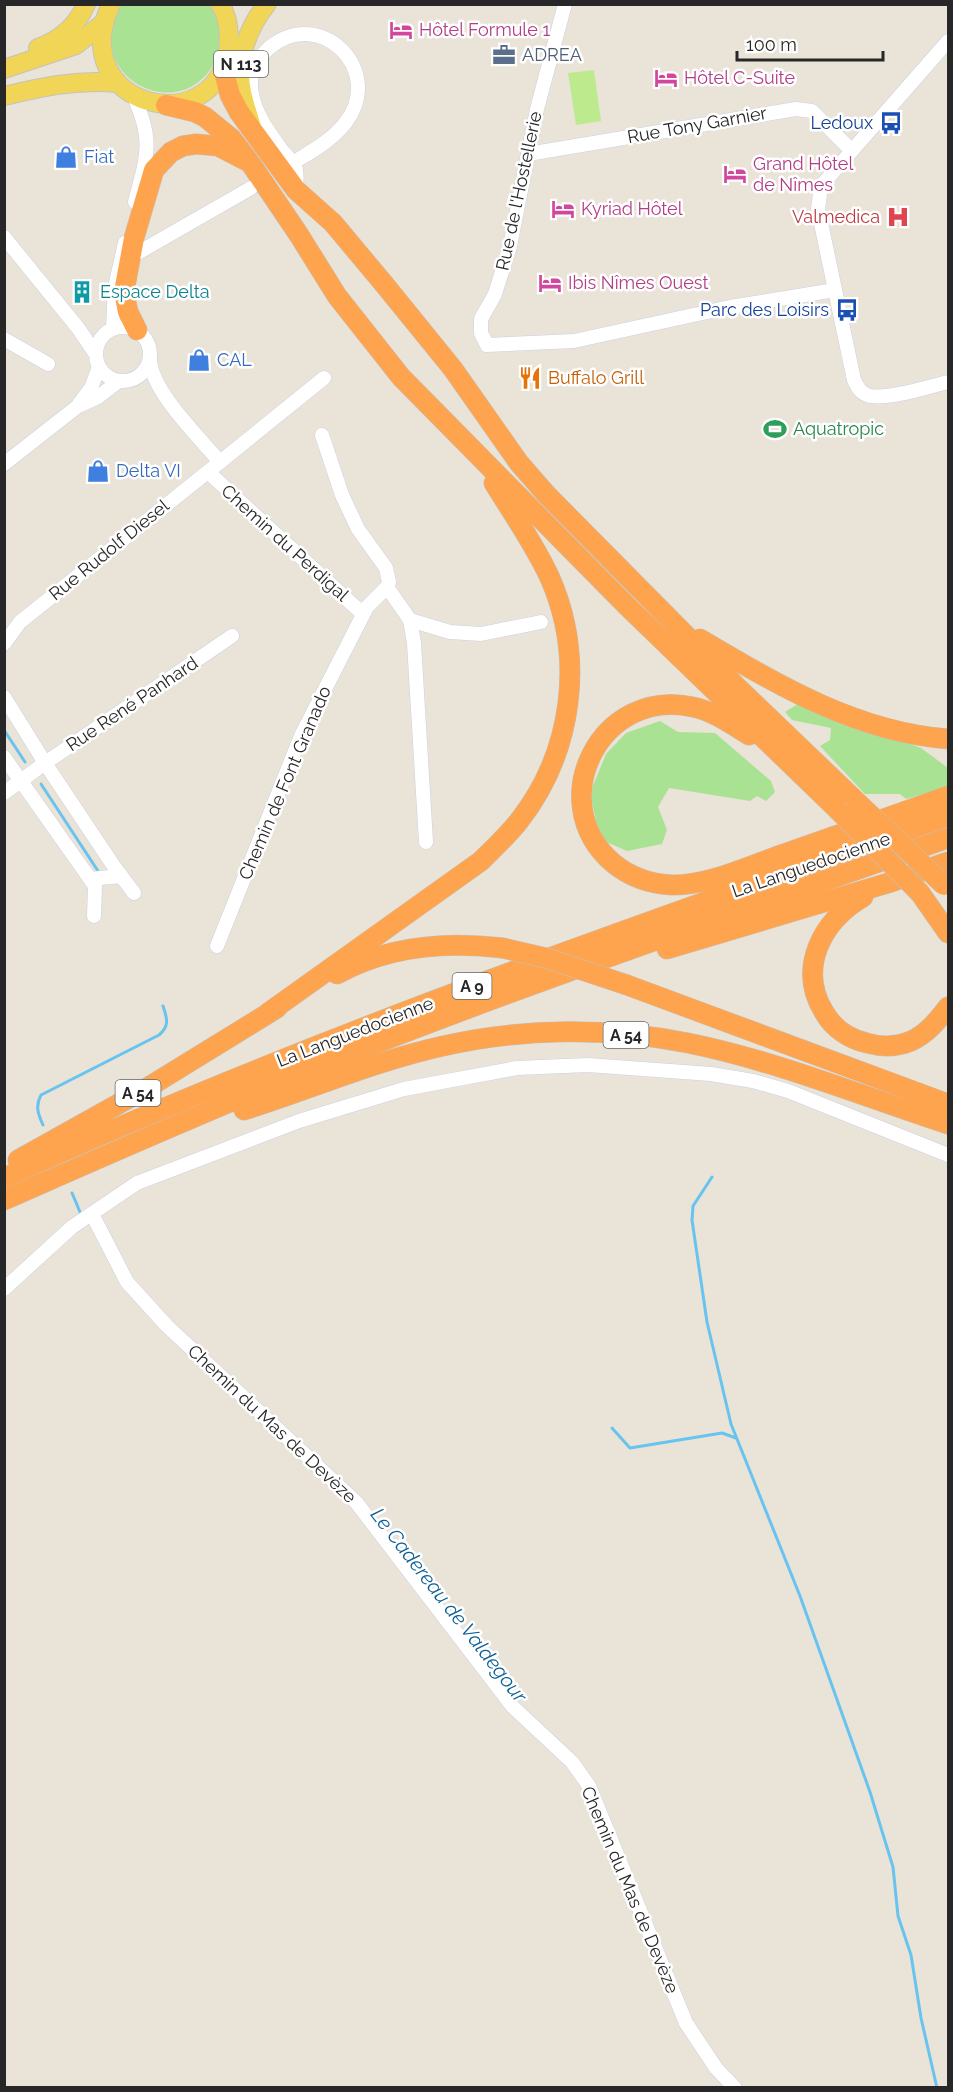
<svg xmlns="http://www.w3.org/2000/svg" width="953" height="2092" font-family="Raleway,sans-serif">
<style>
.green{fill:#aae293}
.pitch{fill:#beea8e}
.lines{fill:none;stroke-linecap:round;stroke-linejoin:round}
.stream{stroke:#68c4ef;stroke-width:3}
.minor-casing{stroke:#cdd0e1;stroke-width:15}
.major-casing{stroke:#c3c3c3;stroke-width:20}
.highway-casing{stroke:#c3c3c3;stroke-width:21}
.minor{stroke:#fff;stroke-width:14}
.major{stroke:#f1d556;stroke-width:18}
.highway{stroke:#ffa44e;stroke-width:20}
.highway-bridge-casing{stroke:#c3c3c3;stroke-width:21;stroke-linecap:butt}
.highway-bridge{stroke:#ffa44e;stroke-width:20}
.labels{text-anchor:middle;stroke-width:5;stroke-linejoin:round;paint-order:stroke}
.shield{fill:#fff;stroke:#686868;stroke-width:1.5}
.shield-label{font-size:16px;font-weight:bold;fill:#272727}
.hotel-label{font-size:18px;fill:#b23c85;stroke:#fff;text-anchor:start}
.service-label{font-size:18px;fill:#4e5e75;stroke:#fff;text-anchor:start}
.transit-label{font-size:18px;fill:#164399;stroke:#fff;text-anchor:end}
.street-label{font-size:18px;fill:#272727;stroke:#fff}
.shop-label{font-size:18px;fill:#366cbe;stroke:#fff;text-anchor:start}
.health-label{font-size:18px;fill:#be3a42;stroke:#fff;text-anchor:end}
.culture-label{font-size:18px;fill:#0d838f;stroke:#fff;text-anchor:start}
.food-label{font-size:18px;fill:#c56008;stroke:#fff;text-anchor:start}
.leisure-label{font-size:18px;fill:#27864d;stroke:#fff;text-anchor:start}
.water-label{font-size:20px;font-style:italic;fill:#0c5f96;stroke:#fff}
</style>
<rect width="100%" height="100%" fill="#eae3d8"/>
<g class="green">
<path d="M122 4 209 5C220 20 225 39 217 57 185 132 76 76 122 4Z"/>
<polygon points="798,704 921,748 948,768 948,787 906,799 900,794 865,794 820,746 830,740 831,728 792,720 785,712"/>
<polygon points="660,721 678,732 715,733 771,781 775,792 766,801 757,796 750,801 669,788 658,807 667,830 662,844 627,851 600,839 590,793 606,754 626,733"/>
</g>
<polygon class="pitch" points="594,70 601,121 576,125 568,73"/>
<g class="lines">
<g class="stream">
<polyline points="4,730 25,762"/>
<polyline points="41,784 98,871"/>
<path d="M43 1125C38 1114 35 1106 41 1095L159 1035C170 1026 167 1018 163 1006"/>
<polyline points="712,1177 693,1206 692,1220 707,1322 731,1424 800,1596 870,1792 893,1867 898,1916 911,1955 921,2018 937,2088"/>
<polyline points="72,1193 80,1212"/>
<polyline points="612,1428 630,1448 722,1433 736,1438"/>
</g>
<g class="minor-casing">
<g id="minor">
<polyline points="565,4 537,109 510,246 495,294 481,319 481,333 487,345 574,341 730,307 835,290"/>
<path d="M948 41 828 178 821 187 818 209 854 380C857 386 859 391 865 394 880 403 931 386 948 382"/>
<path d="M134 97C154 142 147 156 135 202"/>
<polyline points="528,154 796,109 812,111 851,150"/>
<path d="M296 190C296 183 298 173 295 167 292 161 285 154 281 149 266 129 249 105 251 79 252 68 261 55 269 48 321 5 385 71 346 122 334 138 316 149 299 159"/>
<polyline points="4,237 78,328 95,353"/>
<polyline points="127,259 251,188"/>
<circle cx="123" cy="354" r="27"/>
<polyline points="113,328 115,287 125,243"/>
<polyline points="4,339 48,364"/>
<path d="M150 359C151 391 199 437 220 462L324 378"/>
<polyline points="79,404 91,388 99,367"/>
<polyline points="4,464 78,406 98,397 119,381"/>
<polyline points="208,472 363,614"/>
<polyline points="387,587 410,620 414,643 426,842"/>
<polyline points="410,620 450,632 481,634 541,622"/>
<polyline points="4,644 20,622 220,462"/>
<polyline points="4,697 45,763 113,865 134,893"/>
<polyline points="4,757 95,886 94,916"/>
<polyline points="4,793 45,763 232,636"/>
<polyline points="90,879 121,876"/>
<polyline points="217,946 301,736 367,607 387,587 389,582 386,568 358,529 342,495 322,435"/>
<polyline points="92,1214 127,1282 167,1326 356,1502 513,1707 572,1762 589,1786 686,2023 716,2068 735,2088"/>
<polyline points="4,1289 72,1227 137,1183 299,1121 404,1089 517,1068 588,1065 711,1074 753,1081 788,1091 948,1155"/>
</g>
</g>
<g class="major-casing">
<g id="major">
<path d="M111 4C64 107 215 144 228 49 230 33 229 18 220 4"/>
<path d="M38 48C60 40 77 26 86 4"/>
<polyline points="4,69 76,45 102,24"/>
<path d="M4 96C42 87 78 79 117 83"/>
<path d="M251 124C248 113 244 103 242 92 235 62 248 27 267 4"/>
</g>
</g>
<g class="highway-casing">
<g id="highway">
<polyline points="223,68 230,95 239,112 296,190 333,223 384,284 453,369 519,463 546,494 737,687 858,803"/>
<polyline points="166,105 195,112 205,117 232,139 251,164 299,235 337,296 401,377 628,607 838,810"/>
<polyline points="137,330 128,312 124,292 134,238 154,170 171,152 183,146 196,144 218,146 245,160"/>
<path d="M700 639C778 685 856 732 948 739"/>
<path d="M749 735C731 724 713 711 693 707 601 686 542 802 613 863 630 877 650 884 672 885 709 885 746 867 781 855 837 835 893 816 948 796"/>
<polyline points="920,893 948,933"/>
<path d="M863 897C822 921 797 968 824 1012 833 1028 849 1039 867 1043 881 1047 897 1047 911 1041 927 1034 938 1020 948 1007"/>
<polyline points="667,949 888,883 948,862"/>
<path d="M337 974C388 946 446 941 503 948"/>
<polyline points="627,985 948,1104"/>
<path d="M268 1013 481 861C494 848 508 835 519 821 573 752 585 658 550 578 535 545 513 514 494 483"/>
<path d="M244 1110C311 1089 375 1061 443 1046 522 1028 609 1027 688 1043 777 1061 862 1096 948 1124"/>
<polyline points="18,1160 147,1088 277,1008"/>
<path d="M4 1178C311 1038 630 928 948 816"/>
<path d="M4 1200C93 1161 181 1122 271 1085 493 995 721 917 948 838"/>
</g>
</g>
<use href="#minor" class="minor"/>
<use href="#major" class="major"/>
<use href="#highway" class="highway"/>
<g class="highway-bridge-casing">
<g id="highway-bridge">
<polyline points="858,803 944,885"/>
<polyline points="838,810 920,893"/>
<polyline points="503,948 546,958 627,985"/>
</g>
</g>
<use href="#highway-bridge" class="highway-bridge"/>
</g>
<defs>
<g id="hotel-bare" transform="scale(1.8)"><path d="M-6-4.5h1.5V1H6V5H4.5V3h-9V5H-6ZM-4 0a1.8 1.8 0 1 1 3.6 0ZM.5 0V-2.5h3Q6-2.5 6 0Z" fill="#d1479c" stroke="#fff" stroke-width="2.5" paint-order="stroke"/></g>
<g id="office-bare" transform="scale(1.8)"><path d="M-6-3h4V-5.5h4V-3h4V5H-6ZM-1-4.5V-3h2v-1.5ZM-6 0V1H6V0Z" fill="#5c6f8a" stroke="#fff" stroke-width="2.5" paint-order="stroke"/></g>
<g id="bus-bare" transform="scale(1.8)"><path d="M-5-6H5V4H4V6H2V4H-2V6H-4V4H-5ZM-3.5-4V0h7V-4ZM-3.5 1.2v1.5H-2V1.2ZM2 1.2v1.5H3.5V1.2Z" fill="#1a4fb4" stroke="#fff" stroke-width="2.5" paint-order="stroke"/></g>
<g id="shop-bare" transform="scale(1.8)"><path d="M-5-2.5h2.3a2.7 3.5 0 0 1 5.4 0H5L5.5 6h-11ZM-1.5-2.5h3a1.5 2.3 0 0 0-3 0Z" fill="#3f7fe0" stroke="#fff" stroke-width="2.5" paint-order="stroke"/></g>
<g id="hospital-bare" transform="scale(1.8)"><path d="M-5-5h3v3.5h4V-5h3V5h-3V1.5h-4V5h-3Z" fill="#e0444e" stroke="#fff" stroke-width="2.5" paint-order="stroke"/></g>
<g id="building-bare" transform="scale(1.8)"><path d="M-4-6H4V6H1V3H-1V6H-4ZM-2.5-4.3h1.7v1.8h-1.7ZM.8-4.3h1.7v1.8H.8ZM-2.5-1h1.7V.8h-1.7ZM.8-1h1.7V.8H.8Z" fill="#0f9aa8" stroke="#fff" stroke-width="2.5" paint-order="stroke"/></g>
<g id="restaurant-bare" transform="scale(1.8)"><path d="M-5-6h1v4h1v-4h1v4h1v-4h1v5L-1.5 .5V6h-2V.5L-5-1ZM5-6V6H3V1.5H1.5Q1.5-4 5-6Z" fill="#e8710a" stroke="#fff" stroke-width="2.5" paint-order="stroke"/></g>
<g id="stadium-bare" transform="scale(1.8)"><path d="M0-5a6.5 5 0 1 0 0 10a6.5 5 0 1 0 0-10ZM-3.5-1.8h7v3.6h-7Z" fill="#2e9e5b" stroke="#fff" stroke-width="2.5" paint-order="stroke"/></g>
</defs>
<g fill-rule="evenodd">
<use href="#hotel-bare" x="401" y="30"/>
<use href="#office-bare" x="504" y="55"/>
<use href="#hotel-bare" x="666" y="78"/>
<use href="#bus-bare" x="891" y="123"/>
<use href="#shop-bare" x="66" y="157"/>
<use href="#hotel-bare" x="735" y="174"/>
<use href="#hotel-bare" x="563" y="209"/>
<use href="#hospital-bare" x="898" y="217"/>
<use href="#hotel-bare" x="550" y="283"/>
<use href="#building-bare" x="82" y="292"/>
<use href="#bus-bare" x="847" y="310"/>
<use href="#shop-bare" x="199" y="360"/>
<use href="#restaurant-bare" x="530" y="378"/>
<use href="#stadium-bare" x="775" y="429"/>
<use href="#shop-bare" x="98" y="471"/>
</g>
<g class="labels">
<g class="shield">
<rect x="214" y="51" width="54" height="26" rx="4.5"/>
<rect x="452.5" y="973" width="39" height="26" rx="4.5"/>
<rect x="603.5" y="1022" width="45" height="26" rx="4.5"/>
<rect x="115.5" y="1080" width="45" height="26" rx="4.5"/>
</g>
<g class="shield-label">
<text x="241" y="70">N 113</text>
<text x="472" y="992">A 9</text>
<text x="626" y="1041">A 54</text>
<text x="138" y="1099">A 54</text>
</g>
<g class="hotel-label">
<text x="419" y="36">Hôtel Formule 1</text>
<text x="684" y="84">Hôtel C-Suite</text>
<text x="753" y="170">Grand Hôtel<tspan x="753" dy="21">de Nîmes</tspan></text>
<text x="581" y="215">Kyriad Hôtel</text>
<text x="568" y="289">Ibis Nîmes Ouest</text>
</g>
<g class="service-label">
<text x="522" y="61">ADREA</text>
</g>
<g class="transit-label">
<text x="873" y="129">Ledoux</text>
<text x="829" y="316">Parc des Loisirs</text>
</g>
<g class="street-label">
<text transform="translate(697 125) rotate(-10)" y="6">Rue Tony Garnier</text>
<text transform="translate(519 191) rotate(-78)" y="6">Rue de l'Hostellerie</text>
<text transform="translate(285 543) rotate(42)" y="6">Chemin du Perdigal</text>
<text transform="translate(109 550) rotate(-39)" y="6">Rue Rudolf Diesel</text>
<text transform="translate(132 704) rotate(-34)" y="6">Rue René Panhard</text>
<text transform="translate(285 783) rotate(-67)" y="6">Chemin de Font Granado</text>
<text transform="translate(811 865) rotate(-19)" y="6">La Languedocienne</text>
<text transform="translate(355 1032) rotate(-21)" y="6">La Languedocienne</text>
<text transform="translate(272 1424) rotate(43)" y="6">Chemin du Mas de Devèze</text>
<text transform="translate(630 1890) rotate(67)" y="6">Chemin du Mas de Devèze</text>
</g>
<g class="shop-label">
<text x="84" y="163">Fiat</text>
<text x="217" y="366">CAL</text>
<text x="116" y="477">Delta VI</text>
</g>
<g class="health-label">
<text x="880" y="223">Valmedica</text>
</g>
<g class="culture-label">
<text x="100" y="298">Espace Delta</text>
</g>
<g class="food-label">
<text x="548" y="384">Buffalo Grill</text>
</g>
<g class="leisure-label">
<text x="793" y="435">Aquatropic</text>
</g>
<g class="water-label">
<text transform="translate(449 1605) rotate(52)" y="7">Le Cadereau de Valdegour</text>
</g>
</g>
<rect width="953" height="2092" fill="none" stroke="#272727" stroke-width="12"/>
<path d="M737 51v9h146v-9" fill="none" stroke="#272727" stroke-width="3"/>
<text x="746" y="51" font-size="18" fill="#272727" stroke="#ffffff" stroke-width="4.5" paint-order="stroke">100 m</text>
</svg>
